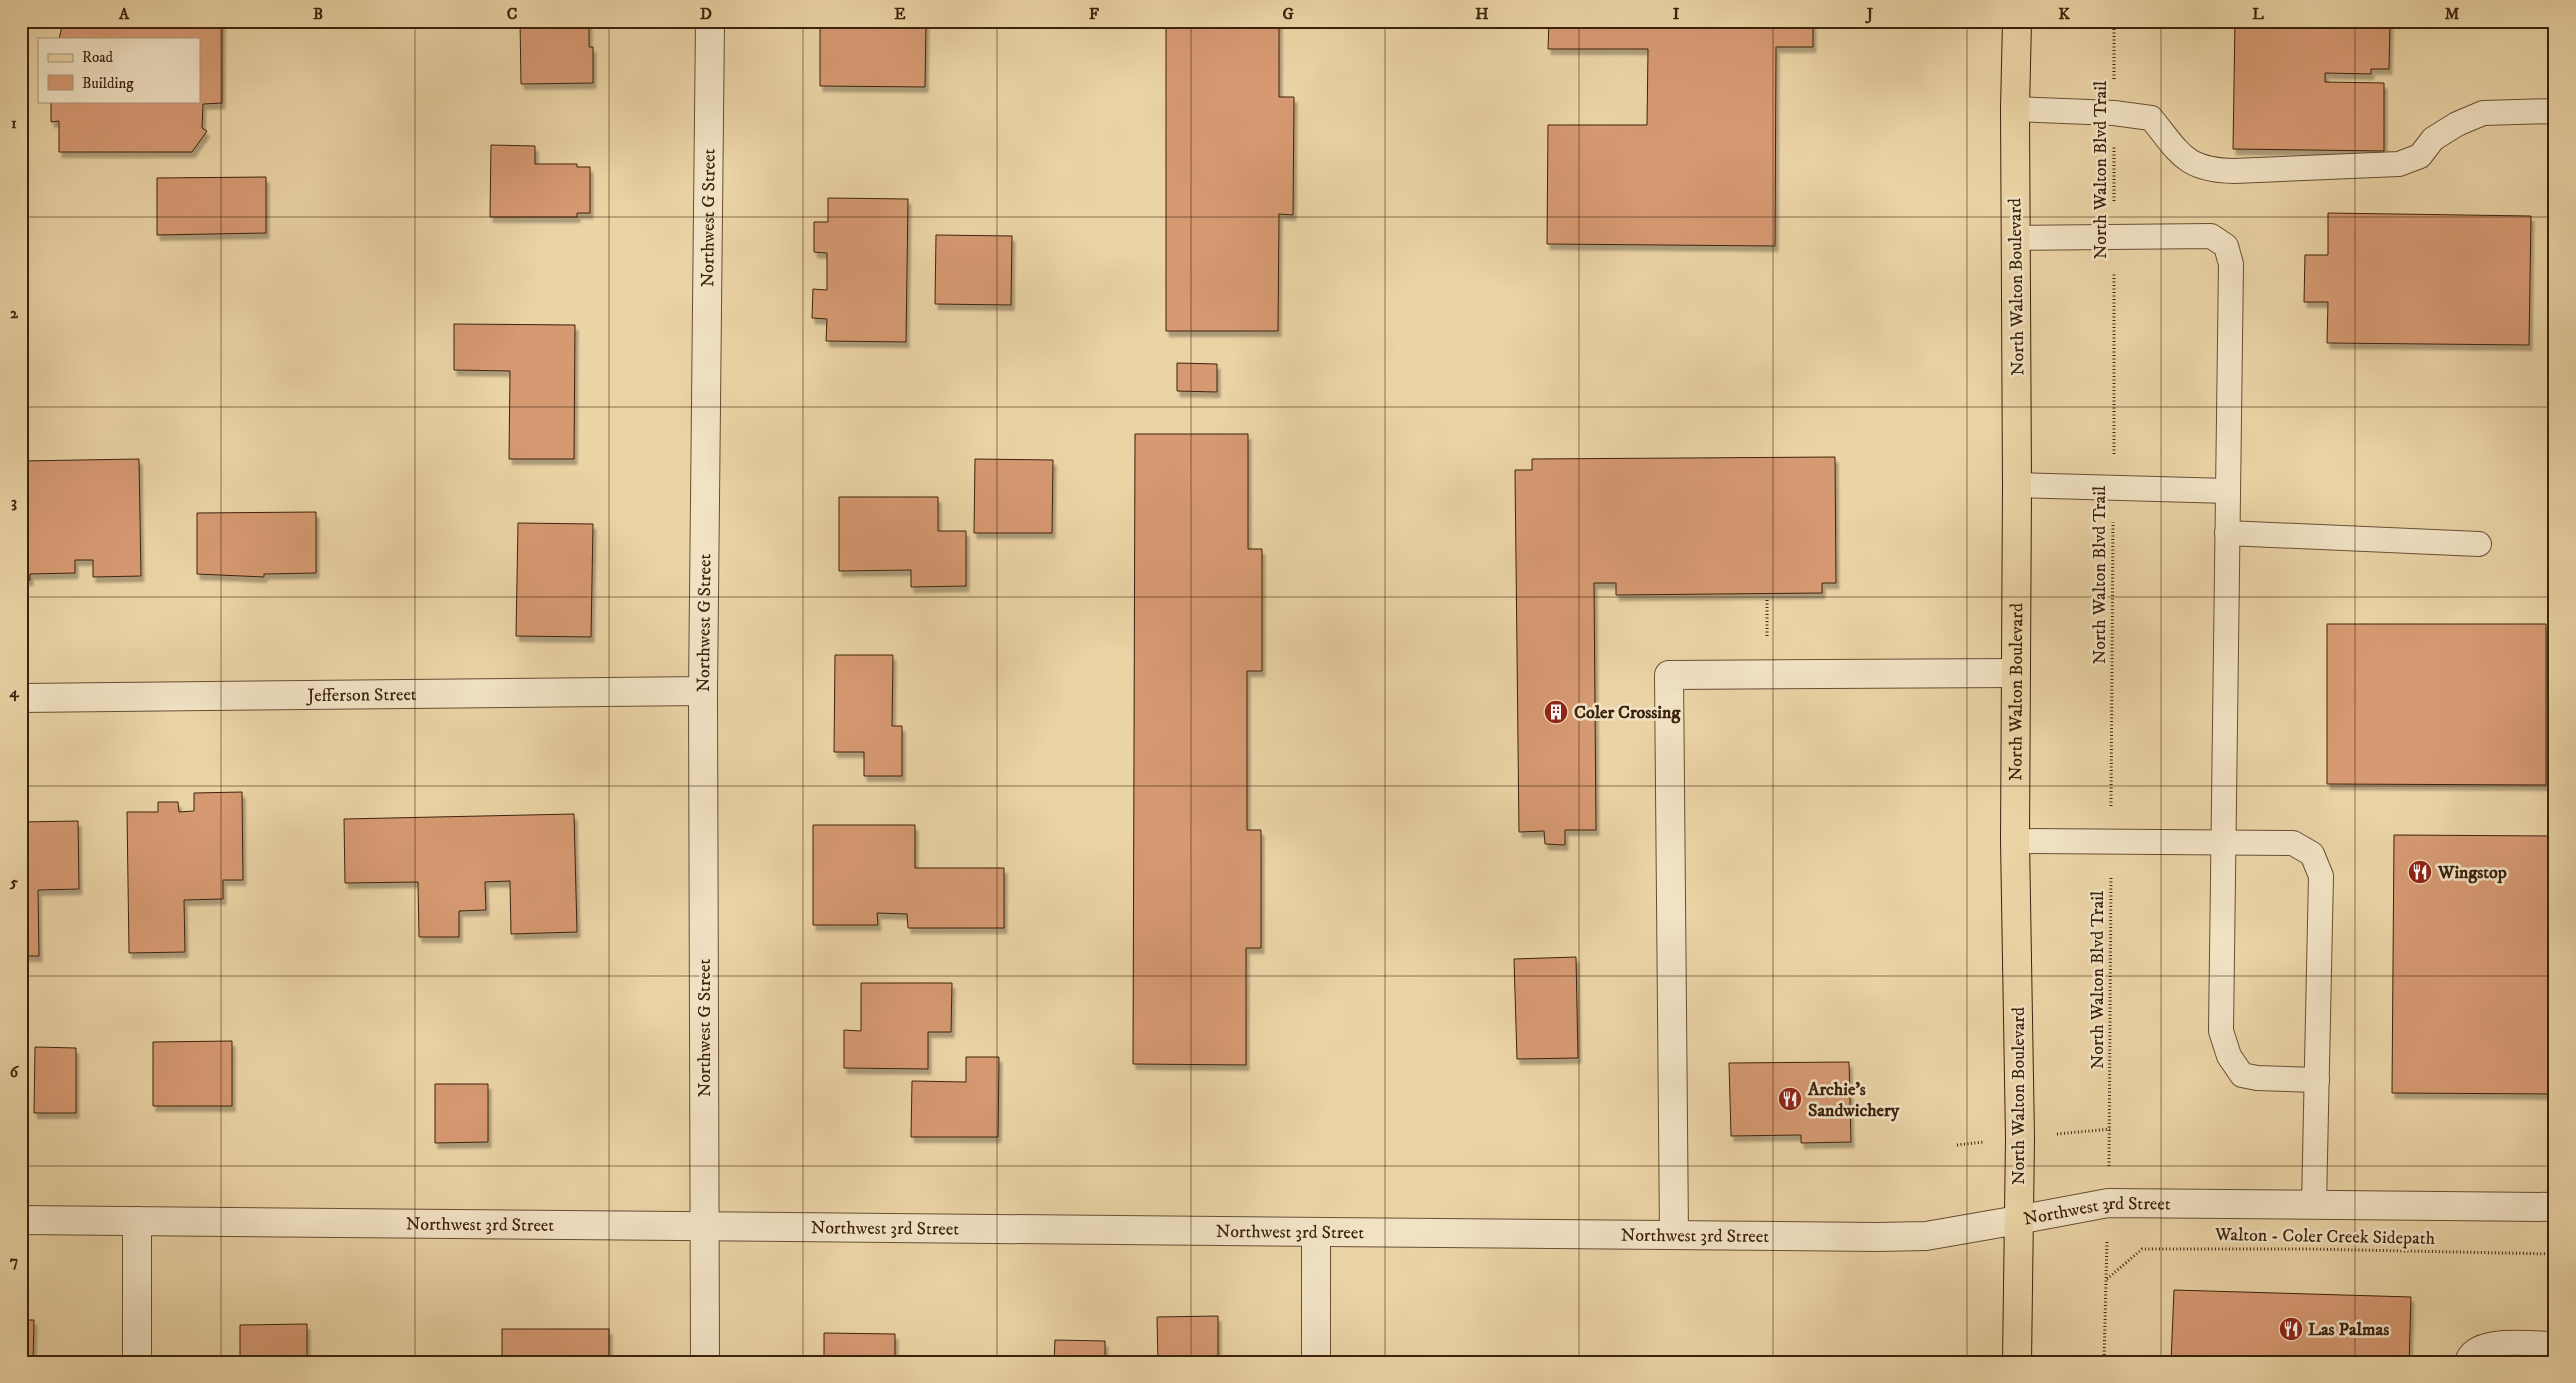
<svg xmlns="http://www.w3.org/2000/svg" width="2576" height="1383" font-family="'IM FELL DW Pica',serif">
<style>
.building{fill:#d69972;stroke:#3c230d;filter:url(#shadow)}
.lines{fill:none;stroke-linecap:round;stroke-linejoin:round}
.service-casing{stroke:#684f33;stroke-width:26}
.minor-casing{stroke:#684f33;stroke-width:30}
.tertiary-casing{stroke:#684f33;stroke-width:30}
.primary-casing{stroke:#3c230d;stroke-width:30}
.path{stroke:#3c230d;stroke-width:3;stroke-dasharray:1 2.5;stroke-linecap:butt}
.service{stroke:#f1e2c4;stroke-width:24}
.minor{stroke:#f1e2c4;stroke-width:28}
.tertiary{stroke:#f1e2c4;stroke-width:28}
.primary{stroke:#ead3a5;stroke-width:28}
.grid{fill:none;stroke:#3c230d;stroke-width:1;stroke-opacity:0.55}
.labels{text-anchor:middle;stroke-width:5;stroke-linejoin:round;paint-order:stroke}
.street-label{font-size:18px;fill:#3c230d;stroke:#f1e2c4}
.poi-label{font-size:18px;font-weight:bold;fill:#3c230d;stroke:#f1e2c4;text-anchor:start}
.neatline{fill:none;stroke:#3c230d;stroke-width:2}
.grid-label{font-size:16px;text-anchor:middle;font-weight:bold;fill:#3c230d}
</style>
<defs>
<filter id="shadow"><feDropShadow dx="3" dy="5.5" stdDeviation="1" flood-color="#0004"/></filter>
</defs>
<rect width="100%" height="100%" fill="#ead3a5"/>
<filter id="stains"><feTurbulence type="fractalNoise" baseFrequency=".004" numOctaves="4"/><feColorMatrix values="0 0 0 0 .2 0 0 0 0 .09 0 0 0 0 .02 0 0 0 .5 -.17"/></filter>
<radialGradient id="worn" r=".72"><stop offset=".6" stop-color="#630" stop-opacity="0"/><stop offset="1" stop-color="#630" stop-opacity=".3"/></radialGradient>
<g class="building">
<polygon points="66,21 222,21 222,103 203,104 202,128 207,131 192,152 59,152 59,121 51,122 51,101 199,101 199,39 59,39 62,26"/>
<polygon points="520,21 589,21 589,47 593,47 593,83 521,84"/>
<polygon points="820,21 926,21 925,87 820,86"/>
<polygon points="1166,21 1279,21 1279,97 1294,97 1293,215 1279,214 1278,331 1166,331"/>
<polygon points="1549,21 1813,21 1813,47 1776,47 1775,246 1547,244 1548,125 1647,125 1648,49 1548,49"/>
<polygon points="2235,21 2390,21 2389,69 2371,69 2371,74 2325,73 2325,82 2384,83 2384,151 2233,149"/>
<polygon points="491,145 535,146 535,164 577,164 577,167 590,167 590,213 577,213 577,217 490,217"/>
<polygon points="266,177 266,233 157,235 157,178"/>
<polygon points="828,198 908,199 906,342 826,341 827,319 812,318 813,289 827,290 827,253 814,252 814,222 828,222"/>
<polygon points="2328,213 2531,216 2529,345 2327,343 2328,302 2304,302 2305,255 2328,255"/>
<polygon points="936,235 1012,236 1011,305 935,304"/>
<polygon points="454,324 575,325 574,459 509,459 510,371 454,370"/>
<polygon points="1177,363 1217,364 1217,392 1177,391"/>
<polygon points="1135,434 1248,434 1248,549 1262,549 1262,671 1247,671 1247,830 1261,830 1261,948 1246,948 1246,1065 1133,1064"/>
<polygon points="1835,457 1836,583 1822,583 1822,593 1616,595 1616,583 1594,583 1596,830 1565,830 1565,845 1545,844 1544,831 1519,832 1515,470 1532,470 1532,459"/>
<polygon points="139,459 141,576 93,577 93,560 75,560 75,573 30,574 30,580 21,580 21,461"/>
<polygon points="975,459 1053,460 1052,533 974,533"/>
<polygon points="839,497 938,497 938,531 966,531 966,586 911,587 911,570 839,571"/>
<polygon points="316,512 316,573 264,574 264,577 197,574 197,513"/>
<polygon points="518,523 593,524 591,637 516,636"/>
<polygon points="2327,624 2546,624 2546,785 2327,784"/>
<polygon points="835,655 893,655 892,726 902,726 902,776 864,776 864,752 834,752"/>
<polygon points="242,792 243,880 223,880 223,899 184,900 185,952 129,953 127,812 158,812 158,802 178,802 179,812 194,811 194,793"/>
<polygon points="21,798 22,822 78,821 79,889 38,890 39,956 21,956"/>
<polygon points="574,814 577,932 511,934 510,881 485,882 486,910 459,911 459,937 419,937 418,882 345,883 344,819"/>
<polygon points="813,825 915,825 915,868 1004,868 1004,928 908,928 907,914 877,913 878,925 813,925"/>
<polygon points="2394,835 2554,836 2553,1094 2392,1093"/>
<polygon points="1576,957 1578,1058 1517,1059 1514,959"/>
<polygon points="861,983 952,983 951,1032 928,1032 928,1069 844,1068 844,1030 861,1031"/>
<polygon points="232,1041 232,1106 153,1106 153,1042"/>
<polygon points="35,1047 76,1048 76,1113 34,1113"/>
<polygon points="966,1057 999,1057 998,1137 911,1137 912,1081 966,1082"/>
<polygon points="1849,1062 1851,1142 1801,1143 1801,1135 1731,1136 1729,1063"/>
<polygon points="435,1084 488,1084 488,1142 435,1143"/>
<polygon points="2174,1290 2411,1297 2409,1362 2171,1362"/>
<polygon points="1218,1316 1218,1362 1158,1362 1157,1317"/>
<polygon points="21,1320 34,1320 33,1362 21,1362"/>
<polygon points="307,1324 307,1362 240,1362 240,1325"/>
<rect x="502" y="1329" width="107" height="33"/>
<polygon points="824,1333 895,1334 895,1362 824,1362"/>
<polygon points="1055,1340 1105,1341 1105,1362 1054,1362"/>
<polygon points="1444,1359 1507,1360 1507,1362 1444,1362"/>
<rect x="1678" y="1361" width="92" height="1"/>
</g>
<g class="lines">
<g class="service-casing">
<g id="service">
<path d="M2015 109 2114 113 2151 118C2180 153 2184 170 2234 171L2399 164 2420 156 2433 139 2457 124 2483 113 2555 111"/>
<polyline points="2015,238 2211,236 2226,246 2231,264 2221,1031 2229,1056 2242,1075 2257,1078 2317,1080"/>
<polyline points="2017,485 2228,491"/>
<polyline points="2227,533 2479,544"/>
<polyline points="2015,841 2293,843 2312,854 2321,876 2314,1205"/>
<path d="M2467 1362C2474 1335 2532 1344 2555 1344"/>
</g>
</g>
<g class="minor-casing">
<g id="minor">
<path id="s1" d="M21 698 703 691"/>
<path id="s2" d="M21 1220 1876 1237 1926 1236 2018 1220"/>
<polyline points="1674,1235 1669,675 2016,673"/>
<polyline points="137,1362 137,1221"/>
<path id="s3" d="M705 1362 703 691 710 21"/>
<polyline points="1316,1362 1316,1233"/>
</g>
</g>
<g class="tertiary-casing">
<g id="tertiary">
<path id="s4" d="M2018 1220 2108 1203 2555 1207"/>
</g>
</g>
<g class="primary-casing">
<g id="primary">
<path id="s5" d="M2017 1362 2020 1138 2015 841 2017 485 2015 109 2017 21"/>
</g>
</g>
<g class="path">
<polyline points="2114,79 2114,21"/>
<polyline points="2114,201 2114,147"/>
<polyline points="2114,454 2114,272"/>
<polyline points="1767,600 1767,637"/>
<polyline points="2111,806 2113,522"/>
<polyline points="2057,1134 2110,1129"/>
<polyline points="1957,1145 1984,1142"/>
<polyline points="2109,1166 2111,877"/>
<polyline points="2107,1279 2142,1249 2307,1249 2555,1254"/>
<polyline points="2104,1362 2107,1240"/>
</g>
<use href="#service" class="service"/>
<use href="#minor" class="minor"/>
<use href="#tertiary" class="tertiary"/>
<use href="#primary" class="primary"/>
</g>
<path class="grid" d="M221 21V1362M415 21V1362M609 21V1362M803 21V1362M997 21V1362M1191 21V1362M1385 21V1362M1579 21V1362M1773 21V1362M1967 21V1362M2161 21V1362M2355 21V1362M21 217H2555M21 407H2555M21 597H2555M21 786H2555M21 976H2555M21 1166H2555"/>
<defs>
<g id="building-disc" transform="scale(1.25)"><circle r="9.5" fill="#8f2418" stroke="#f1e2c4"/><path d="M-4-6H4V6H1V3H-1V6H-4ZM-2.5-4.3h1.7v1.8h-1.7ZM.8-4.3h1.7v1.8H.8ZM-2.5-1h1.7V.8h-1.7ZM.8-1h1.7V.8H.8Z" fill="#fff"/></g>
<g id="restaurant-disc" transform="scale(1.25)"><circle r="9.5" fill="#8f2418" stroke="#f1e2c4"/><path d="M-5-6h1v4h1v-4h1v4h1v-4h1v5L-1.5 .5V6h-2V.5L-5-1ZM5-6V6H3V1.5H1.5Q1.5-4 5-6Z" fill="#fff"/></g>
</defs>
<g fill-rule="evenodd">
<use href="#building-disc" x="1556" y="712"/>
<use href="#restaurant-disc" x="2420" y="872"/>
<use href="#restaurant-disc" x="1790" y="1099"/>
<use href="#restaurant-disc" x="2291" y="1329"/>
</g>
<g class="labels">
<g class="street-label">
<text transform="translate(2100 170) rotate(-90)" y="6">North Walton Blvd Trail</text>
<text dy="6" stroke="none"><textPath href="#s3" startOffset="1144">Northwest G Street</textPath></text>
<text transform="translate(2016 287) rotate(-91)" y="6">North Walton Boulevard</text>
<text transform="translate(2099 575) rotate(-90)" y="6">North Walton Blvd Trail</text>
<text dy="6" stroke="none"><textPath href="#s3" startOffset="739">Northwest G Street</textPath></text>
<text dy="6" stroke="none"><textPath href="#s5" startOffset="670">North Walton Boulevard</textPath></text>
<text dy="6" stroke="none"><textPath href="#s1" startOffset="341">Jefferson Street</textPath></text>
<text transform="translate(2097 980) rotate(-90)" y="6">North Walton Blvd Trail</text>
<text transform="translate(704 1028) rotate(-90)" y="6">Northwest G Street</text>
<text transform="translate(2018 1096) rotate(-90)" y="6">North Walton Boulevard</text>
<text dy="6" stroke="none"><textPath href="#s4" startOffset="80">Northwest 3rd Street</textPath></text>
<text dy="6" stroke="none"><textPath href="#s2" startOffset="459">Northwest 3rd Street</textPath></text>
<text dy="6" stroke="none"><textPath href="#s2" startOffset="864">Northwest 3rd Street</textPath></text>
<text dy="6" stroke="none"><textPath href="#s2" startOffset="1269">Northwest 3rd Street</textPath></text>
<text dy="6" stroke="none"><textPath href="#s2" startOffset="1674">Northwest 3rd Street</textPath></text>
<text transform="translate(2325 1236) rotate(1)" y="6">Walton - Coler Creek Sidepath</text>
</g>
<g class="poi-label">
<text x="1574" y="718">Coler Crossing</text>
<text x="2438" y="878">Wingstop</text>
<text x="1808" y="1095">Archie’s<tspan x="1808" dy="21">Sandwichery</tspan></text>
<text x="2308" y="1335">Las Palmas</text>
</g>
</g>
<rect width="2576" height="1383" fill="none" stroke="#ead3a5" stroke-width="55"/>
<rect x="38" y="38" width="162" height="65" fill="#f1e2c4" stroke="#a9967b"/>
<rect x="48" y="54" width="25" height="8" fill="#ead3a5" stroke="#a9967b"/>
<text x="82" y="62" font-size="15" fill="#3c230d">Road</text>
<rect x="48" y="75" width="25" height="15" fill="#d69972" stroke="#a9967b"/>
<text x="82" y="88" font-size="15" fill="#3c230d">Building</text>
<rect x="28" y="28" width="2520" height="1328" class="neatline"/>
<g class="grid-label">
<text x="124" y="19">A</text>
<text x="318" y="19">B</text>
<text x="512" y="19">C</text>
<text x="706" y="19">D</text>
<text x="900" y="19">E</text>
<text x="1094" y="19">F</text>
<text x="1288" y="19">G</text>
<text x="1482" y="19">H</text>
<text x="1676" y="19">I</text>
<text x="1870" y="19">J</text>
<text x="2064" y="19">K</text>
<text x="2258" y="19">L</text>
<text x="2452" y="19">M</text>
<text x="14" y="128">1</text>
<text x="14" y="318">2</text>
<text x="14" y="507">3</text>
<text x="14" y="697">4</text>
<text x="14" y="887">5</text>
<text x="14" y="1077">6</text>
<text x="14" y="1266">7</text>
</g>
<rect width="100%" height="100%" filter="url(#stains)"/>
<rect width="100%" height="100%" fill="url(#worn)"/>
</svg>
